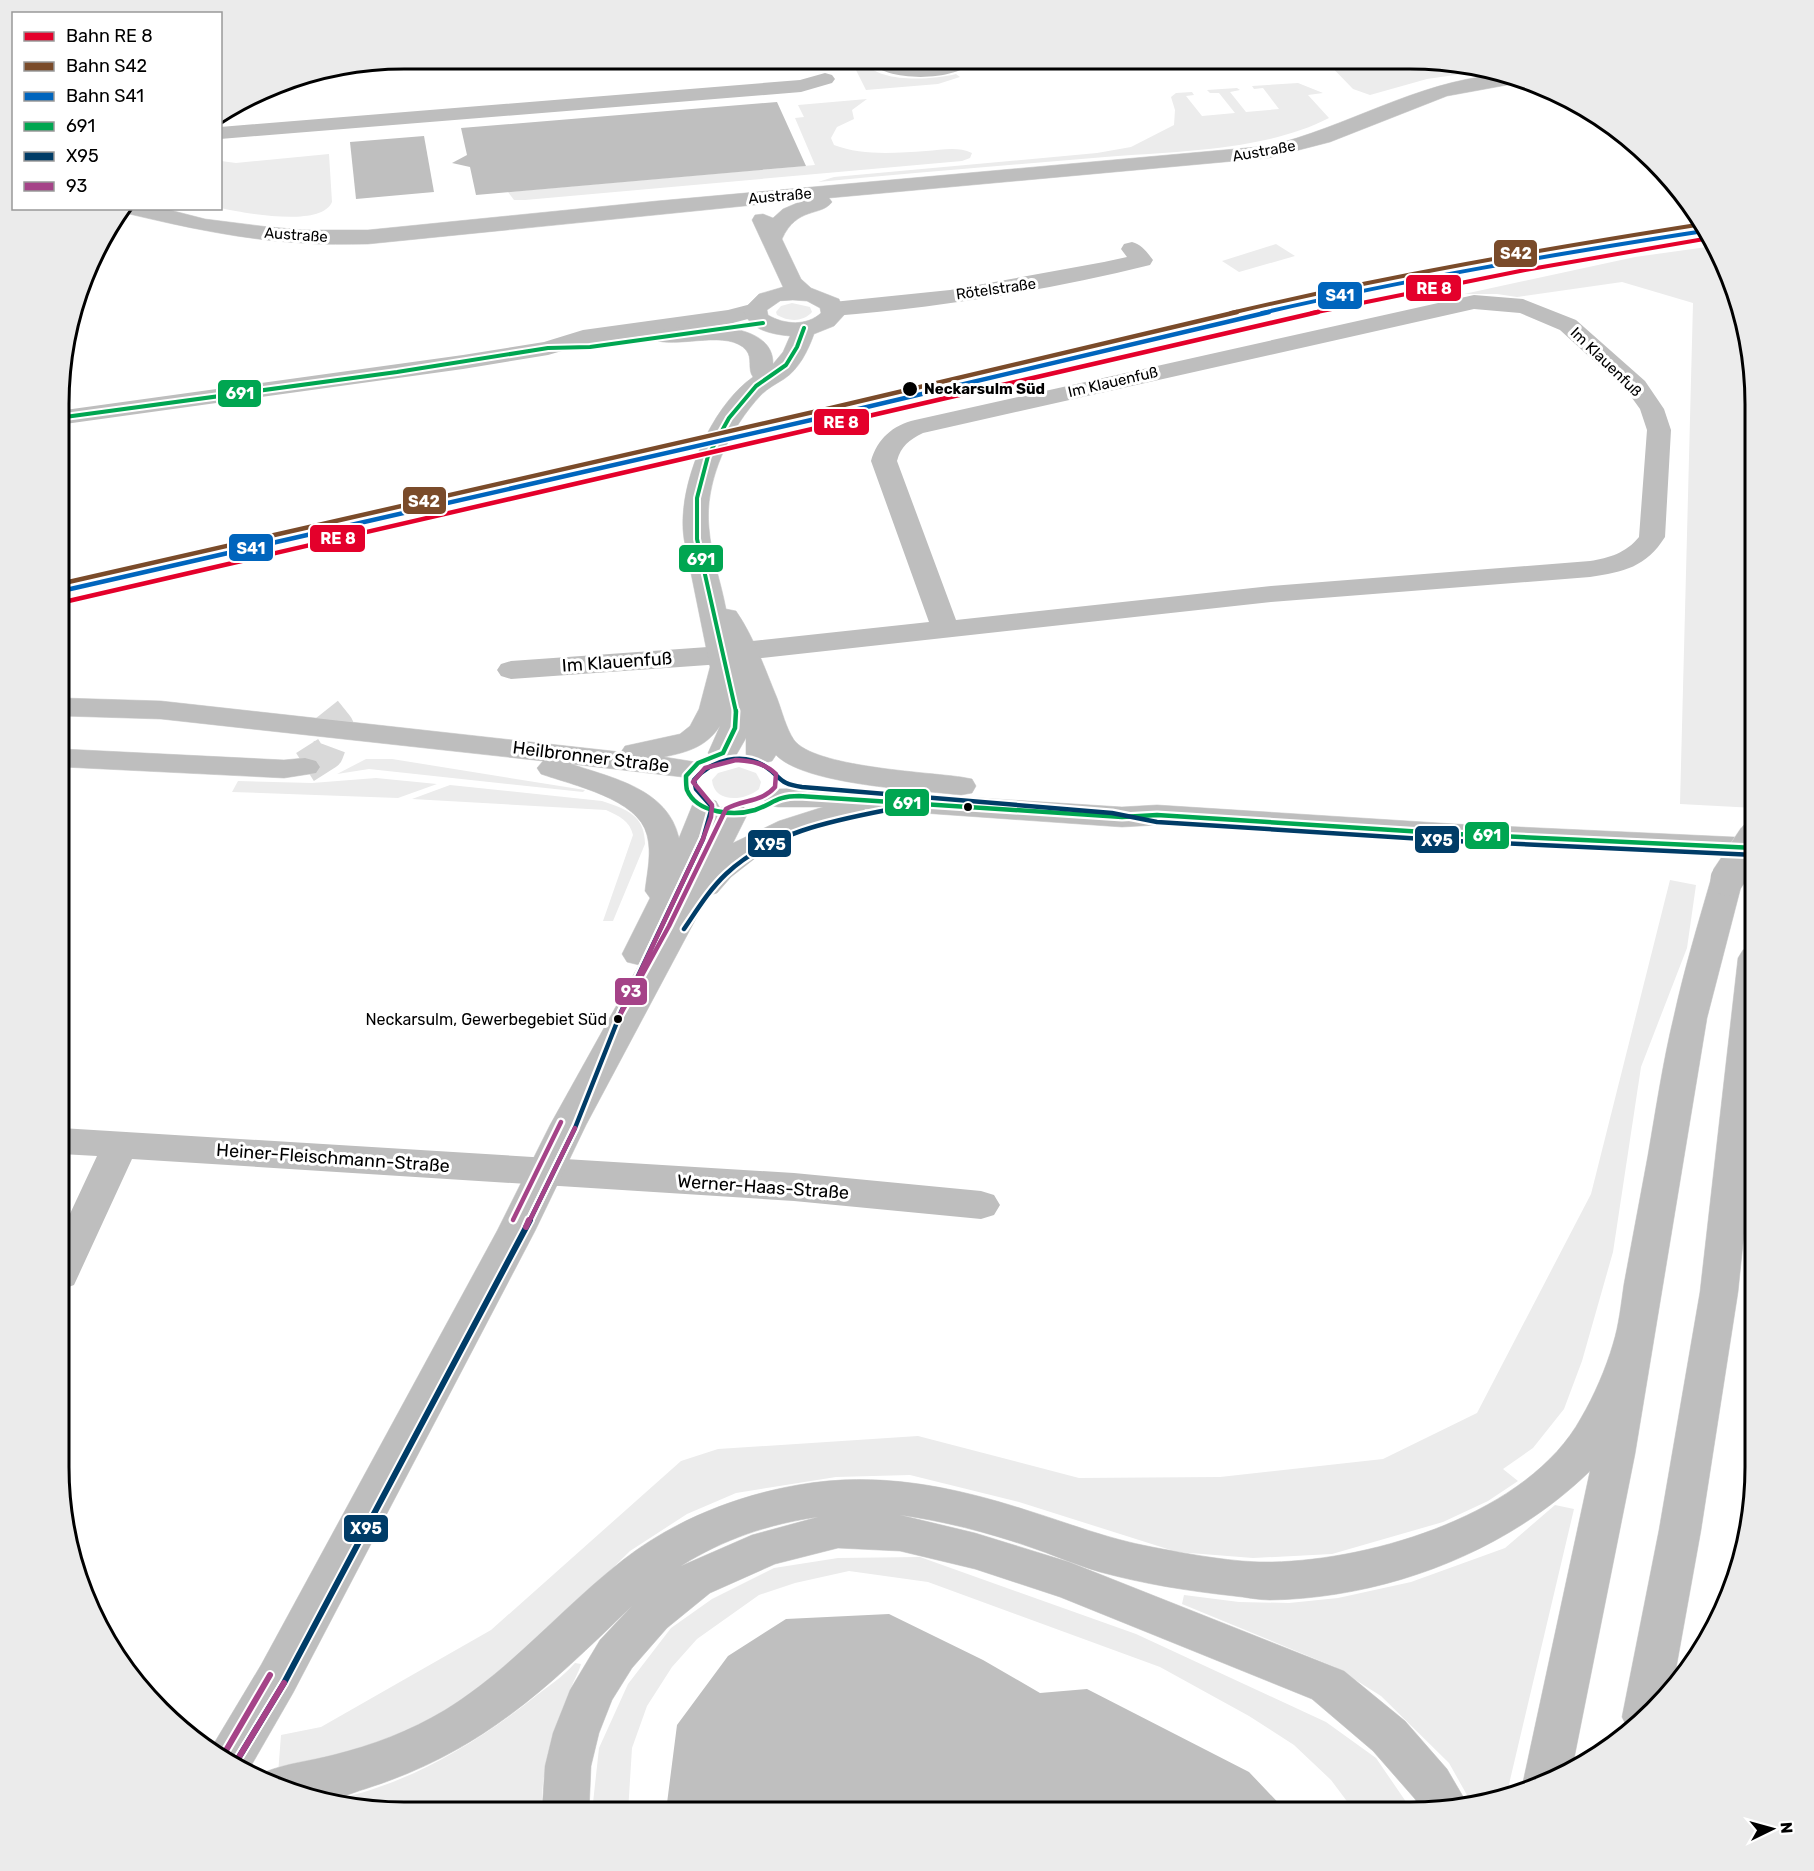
<svg xmlns="http://www.w3.org/2000/svg" width="1814" height="1871" font-family="Rubik,sans-serif">
<style>
.green{fill:#ececec}
.water{fill:#bfbfbf}
.lines{fill:none;stroke-linecap:round;stroke-linejoin:round}
.major-tunnel{stroke:#d9d9d9;stroke-width:33;stroke-dasharray:33 16;stroke-linecap:butt}
.major-casing{stroke:#dbdbdb;stroke-width:1}
.highway-casing{stroke:#dbdbdb;stroke-width:1}
.minor{fill:#bebebe;fill-rule:evenodd}
.major{fill:#bebebe;fill-rule:evenodd}
.highway{fill:#bebebe;fill-rule:evenodd}
.highway-bridge-casing{stroke:#dbdbdb;stroke-width:34;stroke-linecap:butt}
.highway-bridge{stroke:#bebebe;stroke-width:33}
.bus-1-far1-casing{stroke:#fff;stroke-width:8}
.bus-1-casing{stroke:#fff;stroke-width:9}
.bus-2-far1-casing{stroke:#fff;stroke-width:9}
.bus-2-casing{stroke:#fff;stroke-width:10}
.bus-3-far1-casing{stroke:#fff;stroke-width:9}
.bus-3-casing{stroke:#fff;stroke-width:10}
.bus-1-far1{stroke:#00a651;stroke-width:4}
.bus-1{stroke:#00a651;stroke-width:4.5}
.bus-2-far1{stroke:#003c67;stroke-width:4.5}
.bus-2{stroke:#003c67;stroke-width:6}
.bus-3-far1{stroke:#a54388;stroke-width:4.5}
.bus-3{stroke:#a54388;stroke-width:6}
.rail-1-far1-casing{stroke:#fff;stroke-width:7}
.rail-1-casing{stroke:#fff;stroke-width:8}
.rail-2-far1-casing{stroke:#fff;stroke-width:7}
.rail-2-casing{stroke:#fff;stroke-width:8}
.rail-3-far1-casing{stroke:#fff;stroke-width:7}
.rail-3-casing{stroke:#fff;stroke-width:8}
.rail-1-far1{stroke:#e4002b;stroke-width:4}
.rail-1{stroke:#e4002b;stroke-width:4.5}
.rail-2-far1{stroke:#7a4b2a;stroke-width:4}
.rail-2{stroke:#7a4b2a;stroke-width:4.5}
.rail-3-far1{stroke:#0065bd;stroke-width:4}
.rail-3{stroke:#0065bd;stroke-width:4.5}
.stop-dot{fill:#000;stroke:#fff;stroke-width:2}
.labels{text-anchor:middle;stroke-width:6;stroke-linejoin:round;paint-order:stroke}
.far-street-label{font-size:15px;fill:#000;stroke:#fff}
.far-stop-label{font-size:15px;font-weight:bold;fill:#000;stroke:#fff;text-anchor:start}
.bus-label{font-size:16px;fill:#000;stroke:#fff;text-anchor:end}
.street-label{font-size:18px;fill:#000;stroke:#fff}
.rim{fill:none;stroke:#000;stroke-width:3}
.line-badge{stroke:#fff;stroke-width:2}
.badge-label{font-size:16px;text-anchor:middle;font-weight:bold;fill:#fff}
</style>
<rect width="100%" height="100%" fill="#fff"/>
<g class="green">
<path d="M851 60H862C878 84 931 80 956 74L960 77 938 84 866 90Z"/>
<polygon points="1326,61 1455,61 1482,71 1427,79 1370,95 1353,89"/>
<path d="M1298 83 1323 93 1308 95 1329 118C1265 151 1176 151 1105 157 1009 165 914 173 818 182L834 177 1097 153 1131 147 1174 125 1175 110 1171 97 1176 93 1192 92 1194 95 1186 96 1202 116 1235 113 1219 93H1210L1207 90 1237 88 1240 90 1230 92 1246 112 1279 109 1263 88 1254 89 1252 86Z"/>
<path d="M867 99 852 110 854 119 837 127 831 138 834 145C862 156 896 153 926 151 942 150 957 146 972 153L970 158 962 161 525 200H514L508 192 815 165 795 118 804 117 798 105Z"/>
<path d="M329 154 332 202C321 228 243 213 221 208V161L236 163Z"/>
<polygon points="1276,244 1295,256 1239,272 1222,261"/>
<polygon points="1714,246 1737,293 1755,382 1755,808 1680,804 1693,303 1622,282 1517,297 1497,294 1464,294 1635,257"/>
<path d="M792 303 810 307 812 312C803 322 789 322 777 315L776 312 781 306Z"/>
<polygon points="366,759 392,759 585,790 583,792 369,769 337,774"/>
<path d="M739 767 756 773 761 782 759 789C745 801 714 804 712 780L718 773Z"/>
<polygon points="376,778 437,784 398,798 232,792 238,781 312,783"/>
<path d="M450 785 602 801C626 809 645 815 645 844L613 921H603L633 835C630 821 619 816 606 810L412 799Z"/>
<polygon points="1670,880 1696,885 1687,948 1641,1067 1613,1252 1582,1361 1564,1409 1533,1448 1503,1469 1518,1481 1488,1501 1443,1522 1332,1554 1253,1558 1177,1552 1019,1502 910,1475 836,1477 736,1493 687,1514 630,1551 545,1635 447,1712 379,1742 278,1774 281,1735 321,1727 491,1630 681,1461 718,1449 918,1436 1079,1478 1220,1477 1383,1459 1477,1413 1591,1194"/>
<polygon points="1555,1505 1574,1509 1506,1797 1472,1804 1449,1763 1381,1696 1335,1667 1182,1604 1184,1595 1239,1602 1289,1603 1338,1598 1411,1582 1505,1548"/>
<polygon points="920,1557 1136,1634 1326,1722 1376,1758 1413,1812 1355,1812 1331,1780 1294,1745 1249,1716 1160,1667 928,1582 849,1571 795,1583 759,1595 697,1639 672,1667 647,1706 632,1748 628,1812 592,1812 599,1748 628,1684 671,1628 712,1599 774,1568 838,1558"/>
<path d="M575 1663 581 1664 579 1670C559 1713 540 1762 542 1812H382L323 1802C401 1788 471 1747 532 1699 547 1687 563 1677 575 1663Z"/>
</g>
<g class="water">
<path d="M868 60H975C958 82 884 83 868 60Z"/>
<polygon points="777,102 806,166 476,195 470,167 452,163 467,155 461,128"/>
<polygon points="424,136 434,192 356,199 350,142"/>
<polygon points="889,1614 983,1660 1040,1693 1087,1689 1249,1772 1287,1812 666,1811 677,1725 728,1656 786,1619"/>
</g>
<g class="lines">
<polyline class="major-tunnel" points="305,767 327,753 337,726 325,711"/>
<g class="major-casing">
<g id="major">
<path d="M1496 75 1518 83 1447 96 1330 142 1268 158 829 198 832 202C821 217 797 206 782 239L801 279 811 288 839 299 845 314 834 326 814 334C808 351 799 369 784 379 776 384 768 388 761 395 730 428 704 481 709 528 711 555 721 582 726 609L736 611C754 637 765 669 777 698 782 711 786 728 794 740 814 767 926 772 961 777L972 779 976 786 972 793 961 795C918 790 805 785 776 755L772 761 761 764 750 761 746 755V738L734 759 723 762 712 759 708 753 720 726C706 747 688 752 664 757L702 763 706 769 702 775 691 778 571 764C613 778 668 789 679 838L694 801 705 798 716 801 720 808 732 803 743 806 748 813 733 843 779 821 823 807H778L767 805 763 798 767 791 778 789 820 788 1122 807 1157 805 1455 824 1755 838V858L1455 844 1157 825 1122 827 865 809 861 816 801 834 763 852 731 877 717 893 708 896 586 1125 535 1231 293 1693 247 1773 232 1766 210 1750 261 1665 497 1231 550 1125 639 965 627 962 622 954 650 898 645 891C647 872 652 854 647 835 639 799 572 785 541 774L537 768 543 761 161 719 63 716V698L161 701 621 752 625 746 680 734 690 726 699 709 710 667 684 539C676 488 710 407 753 377 747 369 753 358 746 350 729 330 681 347 658 341L654 336 658 331C687 324 774 318 773 364L783 352 790 336C770 334 750 330 743 310L759 294 783 287 752 220 755 215 763 214 773 218 783 209 804 200 368 244C346 244 325 245 303 243 243 240 184 227 125 213L123 209 162 208 205 219 269 227 304 230H368L657 201 1268 146C1345 128 1416 82 1496 75ZM793 300 807 301 820 308 821 313C807 326 785 325 768 315L767 310 780 301Z"/>
<polygon points="63,749 284,760 305,758 316,761 320,767 316,773 284,778 63,767"/>
</g>
</g>
<g class="highway-casing">
<g id="highway">
<path d="M1727 869 1738 872 1743 879 1707 1018 1635 1454 1572 1769 1527 1791 1523 1782 1590 1471C1507 1552 1386 1598 1270 1600 1258 1600 1245 1597 1234 1596 1188 1591 1144 1584 1100 1572 1075 1565 1052 1554 1027 1546 986 1532 943 1521 900 1515L975 1533 1069 1562 1344 1671 1405 1721 1447 1769 1468 1805 1422 1812 1415 1799 1373 1751 1312 1699 1060 1597 975 1569 900 1551 838 1548 775 1564 710 1593 667 1628 632 1668 612 1700 599 1733 591 1766 589 1812H542L545 1766 553 1733 570 1690 600 1640 632 1606C546 1689 482 1752 365 1789 351 1793 330 1803 316 1801 300 1799 277 1785 261 1779L265 1772C287 1763 310 1761 333 1755 373 1745 410 1731 445 1710 512 1669 561 1608 623 1560 673 1521 735 1496 798 1485 877 1471 951 1486 1026 1510 1068 1523 1108 1539 1152 1547 1188 1554 1236 1563 1272 1562 1374 1560 1529 1513 1581 1418 1594 1396 1606 1368 1613 1344 1619 1325 1621 1304 1624 1284 1632 1241 1640 1198 1648 1155 1656 1109 1663 1061 1674 1016 1684 970 1698 924 1711 879L1716 872ZM818 1517 752 1535 681 1566C724 1539 769 1524 818 1517Z"/>
<polygon points="1755,947 1755,1127 1738,1292 1701,1530 1672,1691 1629,1731 1622,1717 1659,1530 1700,1292 1738,958 1743,950"/>
</g>
</g>
<g class="minor">
<polygon points="825,73 832,75 835,79 832,83 801,92 220,139 220,127 800,80"/>
<path d="M1132 242C1142 245 1147 252 1153 260L1150 265C1046 291 940 307 833 316L825 314 822 309 825 304 833 302 950 290 1104 262 1127 257 1121 249 1124 244Z"/>
<path d="M1474 295 1523 299 1576 320 1645 381 1664 409 1671 430 1665 537C1646 567 1624 572 1590 577L1271 602 743 660 735 657 732 661 722 664 511 679 501 676 497 670 501 664 511 661 722 646 730 649 733 645 743 642 929 622 871 461C877 439 893 425 915 420ZM1474 309 1520 313 1560 330 1627 391 1640 409 1647 430 1639 537C1626 553 1609 558 1590 561L1271 586 956 620 897 461C901 446 909 440 923 433Z"/>
<polygon points="755,303 763,305 767,310 763,315 729,324 586,344 548,355 463,369 65,424 65,410 463,355 544,342 583,330 728,310"/>
<polygon points="61,1128 794,1173 981,1191 994,1195 1000,1205 994,1215 981,1219 794,1201 132,1159 74,1285 60,1290 61,1233 97,1156 61,1154"/>
</g>
<use href="#major" class="major"/>
<use href="#highway" class="highway"/>
<g class="highway-bridge-casing">
<polyline id="highway-bridge" points="1727,879 1755,837"/>
</g>
<use href="#highway-bridge" class="highway-bridge"/>
<g class="bus-1-far1-casing">
<g id="bus-1-far1">
<polyline points="65,417 397,372 548,348 590,347 763,323"/>
<polyline points="736,712 697,539 697,498 708,456 729,418 756,386 786,365 797,347 804,328"/>
</g>
</g>
<g class="bus-1-casing">
<path id="bus-1" d="M736 711 735 728 723 753 698 763 686 776C686 780 686 787 687 790 697 814 735 816 755 810 773 804 776 796 799 796L1122 817 1157 815 1455 834 1755 848"/>
</g>
<g class="bus-2-far1-casing">
<g id="bus-2-far1">
<path d="M684 929C697 910 709 890 726 874 770 833 830 821 887 810"/>
<path d="M529 1222 575 1128 621 1012 703 839 712 807 696 789 694 780C711 760 743 751 766 767 782 778 779 784 802 787L1112 813 1157 822 1455 841 1755 855"/>
</g>
</g>
<g class="bus-2-casing">
<polyline id="bus-2" points="233,1767 284,1683 530,1220"/>
</g>
<g class="bus-3-far1-casing">
<g id="bus-3-far1">
<path d="M736 760C751 761 765 763 776 774L775 787C761 803 743 799 726 809L669 926 619 1017 703 839 711 817 712 805 693 782 705 768Z"/>
<polyline points="513,1220 561,1122"/>
<polyline points="529,1222 575,1128"/>
</g>
</g>
<g class="bus-3-casing">
<g id="bus-3">
<polyline points="526,1227 529,1220"/>
<polyline points="221,1759 270,1675"/>
<polyline points="233,1767 284,1683"/>
</g>
</g>
<use href="#bus-1-far1" class="bus-1-far1"/>
<use href="#bus-1" class="bus-1"/>
<use href="#bus-2-far1" class="bus-2-far1"/>
<use href="#bus-2" class="bus-2"/>
<use href="#bus-3-far1" class="bus-3-far1"/>
<use href="#bus-3" class="bus-3"/>
<g class="rail-1-far1-casing">
<polyline id="rail-1-far1" points="1312,313 1525,270 1710,238"/>
</g>
<g class="rail-1-casing">
<polyline id="rail-1" points="64,602 1318,312"/>
</g>
<g class="rail-2-far1-casing">
<path id="rail-2-far1" d="M1231 313C1387 276 1544 249 1703 224"/>
</g>
<g class="rail-2-casing">
<polyline id="rail-2" points="64,583 831,408 1237,312"/>
</g>
<g class="rail-3-far1-casing">
<path id="rail-3-far1" d="M1262 313C1408 279 1556 254 1704 231"/>
</g>
<g class="rail-3-casing">
<polyline id="rail-3" points="66,590 833,415 1269,312"/>
</g>
<use href="#rail-1-far1" class="rail-1-far1"/>
<use href="#rail-1" class="rail-1"/>
<use href="#rail-2-far1" class="rail-2-far1"/>
<use href="#rail-2" class="rail-2"/>
<use href="#rail-3-far1" class="rail-3-far1"/>
<use href="#rail-3" class="rail-3"/>
</g>
<g class="stop-dot">
<circle cx="910" cy="389" r="8"/>
<circle cx="968" cy="807" r="5"/>
<circle cx="618" cy="1019" r="5"/>
</g>
<g class="labels">
<g class="far-street-label">
<text transform="translate(1264 151) rotate(-10)" y="5">Austraße</text>
<text transform="translate(780 196) rotate(-5)" y="5">Austraße</text>
<text transform="translate(296 235) rotate(4)" y="5">Austraße</text>
<text transform="translate(996 289) rotate(-8)" y="5">Rötelstraße</text>
<text transform="translate(1606 362) rotate(44)" y="5">Im Klauenfuß</text>
<text transform="translate(1113 382) rotate(-13)" y="5">Im Klauenfuß</text>
</g>
<g class="far-stop-label">
<text x="924" y="394">Neckarsulm Süd</text>
</g>
<g class="bus-label">
<text x="607" y="1025">Neckarsulm, Gewerbegebiet Süd</text>
</g>
<g class="street-label">
<text transform="translate(617 662) rotate(-4)" y="6">Im Klauenfuß</text>
<text transform="translate(591 757) rotate(7)" y="6">Heilbronner Straße</text>
<text transform="translate(333 1158) rotate(4)" y="6">Heiner-Fleischmann-Straße</text>
<text transform="translate(763 1187) rotate(4)" y="6">Werner-Haas-Straße</text>
</g>
</g>
<path d="M0 0H1814V1871H0ZM404 69H1410A335 335 0 0 1 1745 404V1467A335 335 0 0 1 1410 1802H404A335 335 0 0 1 69 1467V404A335 335 0 0 1 404 69Z" fill="#ebebeb" fill-rule="evenodd"/>
<path class="rim" d="M404 69H1410A335 335 0 0 1 1745 404V1467A335 335 0 0 1 1410 1802H404A335 335 0 0 1 69 1467V404A335 335 0 0 1 404 69Z"/>
<g class="line-badge">
<rect x="1493" y="239" width="45" height="29" rx="6" fill="#7a4b2a"/>
<rect x="1405" y="274" width="57" height="28" rx="6" fill="#e4002b"/>
<rect x="1317" y="281" width="46" height="29" rx="6" fill="#0065bd"/>
<rect x="217" y="379" width="45" height="29" rx="6" fill="#00a651"/>
<rect x="813" y="408" width="57" height="28" rx="6" fill="#e4002b"/>
<rect x="402" y="486" width="45" height="29" rx="6" fill="#7a4b2a"/>
<rect x="309" y="524" width="57" height="29" rx="6" fill="#e4002b"/>
<rect x="228" y="533" width="46" height="29" rx="6" fill="#0065bd"/>
<rect x="678" y="544" width="46" height="29" rx="6" fill="#00a651"/>
<rect x="884" y="788" width="46" height="29" rx="6" fill="#00a651"/>
<rect x="1464" y="821" width="46" height="29" rx="6" fill="#00a651"/>
<rect x="1414" y="825" width="46" height="29" rx="6" fill="#003c67"/>
<rect x="747" y="829" width="45" height="29" rx="6" fill="#003c67"/>
<rect x="614" y="977" width="34" height="29" rx="6" fill="#a54388"/>
<rect x="343" y="1514" width="46" height="29" rx="6" fill="#003c67"/>
</g>
<g class="badge-label">
<text x="1516" y="259">S42</text>
<text x="1434" y="294">RE 8</text>
<text x="1340" y="301">S41</text>
<text x="240" y="399">691</text>
<text x="841" y="428">RE 8</text>
<text x="424" y="507">S42</text>
<text x="338" y="544">RE 8</text>
<text x="251" y="554">S41</text>
<text x="701" y="565">691</text>
<text x="907" y="809">691</text>
<text x="1487" y="841">691</text>
<text x="1437" y="846">X95</text>
<text x="770" y="850">X95</text>
<text x="631" y="997">93</text>
<text x="366" y="1534">X95</text>
</g>
<rect x="12" y="12" width="210" height="198" fill="#ffffff" stroke="#999999" stroke-width="1.5"/>
<rect x="24" y="32" width="30" height="9" fill="#e4002b" stroke="#999999" stroke-width="1.5"/>
<text x="66" y="42" font-size="18" fill="#000000">Bahn RE 8</text>
<rect x="24" y="62" width="30" height="9" fill="#7a4b2a" stroke="#999999" stroke-width="1.5"/>
<text x="66" y="72" font-size="18" fill="#000000">Bahn S42</text>
<rect x="24" y="92" width="30" height="9" fill="#0065bd" stroke="#999999" stroke-width="1.5"/>
<text x="66" y="102" font-size="18" fill="#000000">Bahn S41</text>
<rect x="24" y="122" width="30" height="9" fill="#00a651" stroke="#999999" stroke-width="1.5"/>
<text x="66" y="132" font-size="18" fill="#000000">691</text>
<rect x="24" y="152" width="30" height="9" fill="#003c67" stroke="#999999" stroke-width="1.5"/>
<text x="66" y="162" font-size="18" fill="#000000">X95</text>
<rect x="24" y="182" width="30" height="9" fill="#a54388" stroke="#999999" stroke-width="1.5"/>
<text x="66" y="192" font-size="18" fill="#000000">93</text>
<g transform="translate(1772 1829) rotate(85)" stroke="#ffffff" stroke-width="4.5" paint-order="stroke">
<path d="M0-4.5L10 22L0 15L-10 22Z" fill="#000000"/>
<text y="-9" font-size="16" font-weight="bold" text-anchor="middle" fill="#000000">N</text>
</g>
</svg>
